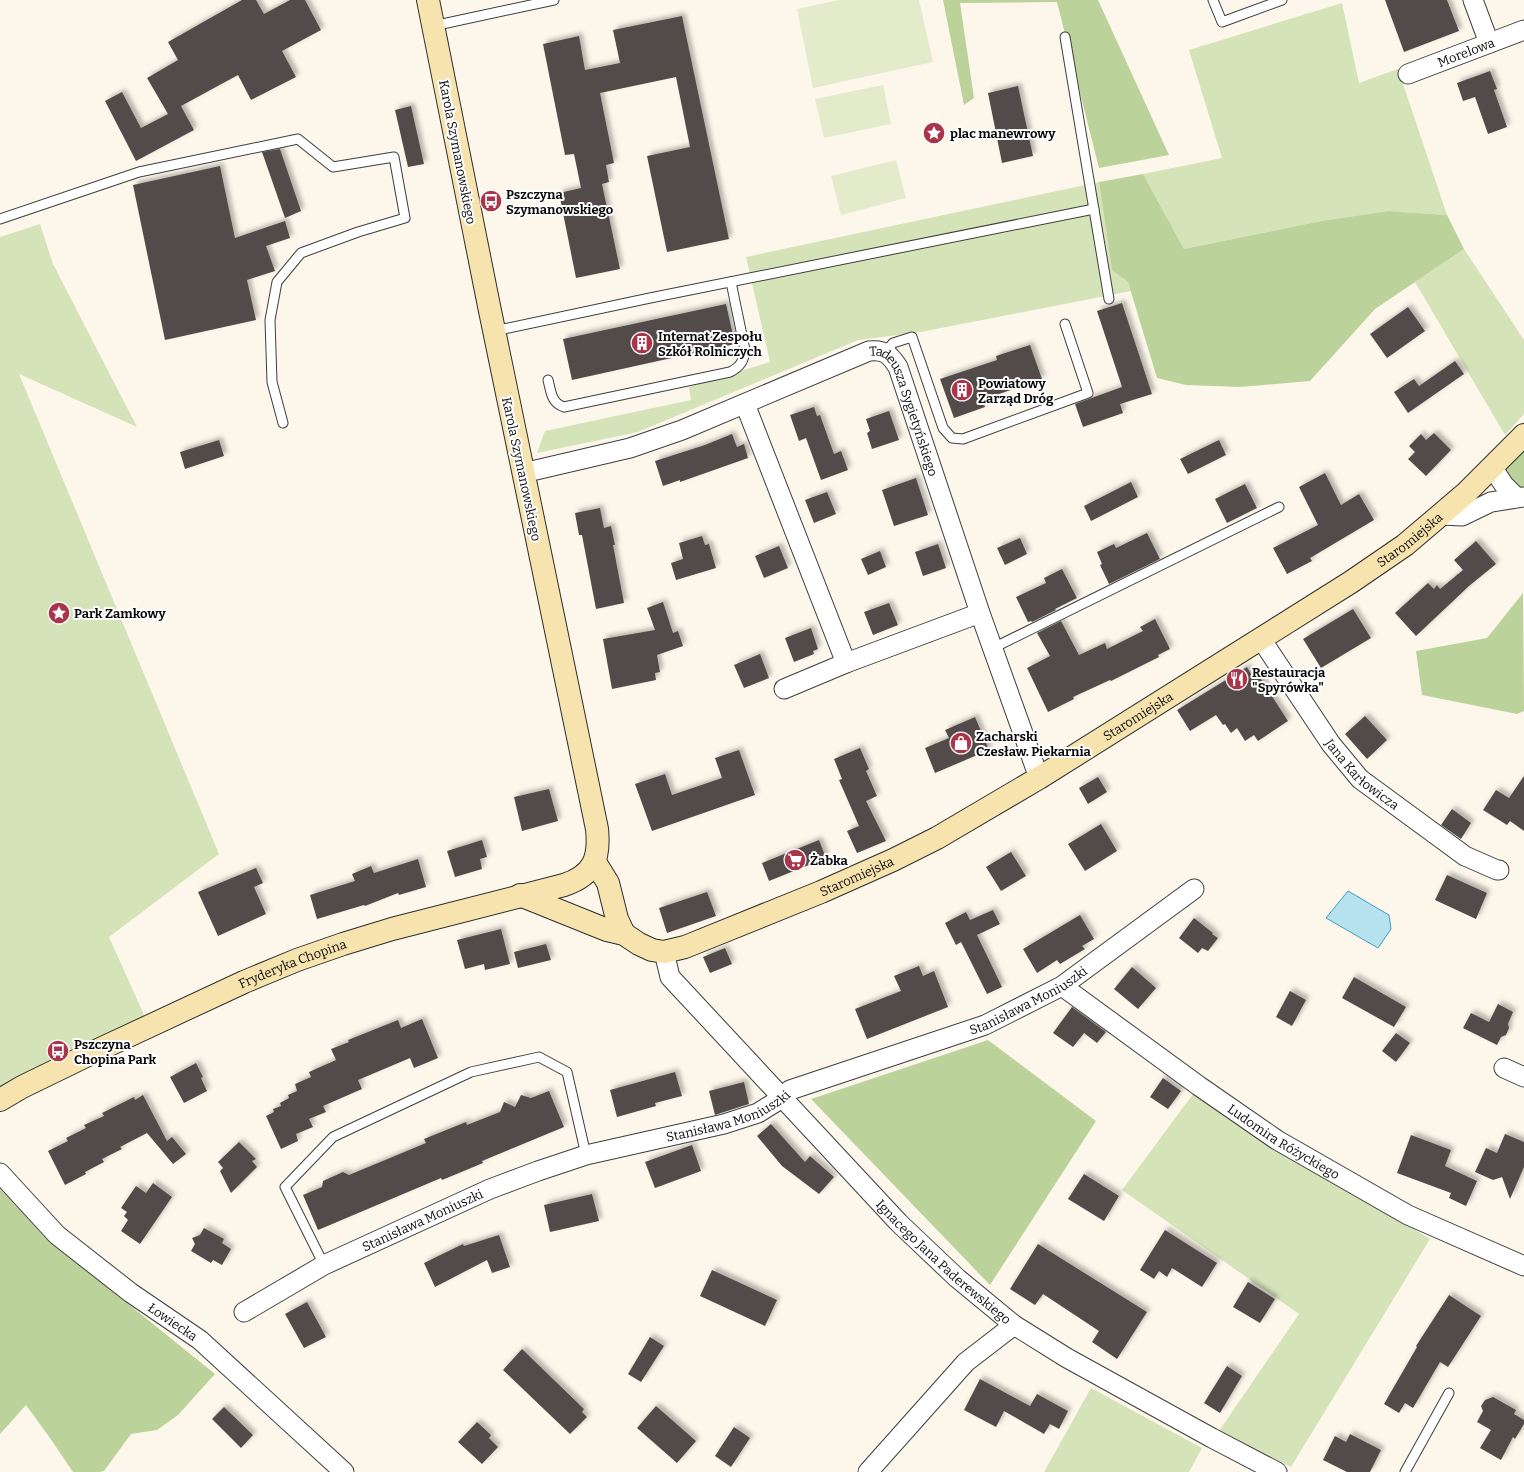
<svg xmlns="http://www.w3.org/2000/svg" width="1524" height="1472" font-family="Bitter,serif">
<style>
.green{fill:#d5e3b9}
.forest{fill:#bbd29a}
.pitch{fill:#e4ebca}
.water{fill:#b6e1ee;stroke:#459ebd}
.building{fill:#524b49;filter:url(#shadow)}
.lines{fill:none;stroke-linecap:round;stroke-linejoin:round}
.lane-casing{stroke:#3e3e3e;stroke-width:11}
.street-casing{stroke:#3e3e3e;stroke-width:21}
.secondary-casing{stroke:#2d2d2d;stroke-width:24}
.lane{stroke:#fff;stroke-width:9}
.street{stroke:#fff;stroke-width:19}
.secondary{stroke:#f6e3ad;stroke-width:22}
.labels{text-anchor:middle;stroke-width:4;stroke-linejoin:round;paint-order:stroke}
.street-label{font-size:13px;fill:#0b0b0b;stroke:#fff}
.poi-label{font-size:13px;font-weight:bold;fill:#0b0b0b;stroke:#fff;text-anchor:start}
</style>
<defs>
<filter id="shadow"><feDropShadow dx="3.5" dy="-3.5" stdDeviation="2" flood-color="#0004"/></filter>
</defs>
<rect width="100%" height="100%" fill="#fdf7eb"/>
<g class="green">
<polygon points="1342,3 1359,83 1398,69 1447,215 1388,211 1321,221 1184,249 1143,174 1222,158 1189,50"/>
<polygon points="1099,182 1112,269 1128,282 1131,291 921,332 858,340 638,432 537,453 545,431 691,400 689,387 770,362 746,257"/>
<polygon points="40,224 53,264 137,427 19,374 219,854 109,937 145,1017 0,1093 0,237"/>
<polygon points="1464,249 1524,340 1524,414 1505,435 1415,282"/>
<polygon points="1193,1094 1430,1239 1291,1467 1219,1431 1299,1314 1122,1190"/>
<polygon points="1091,1388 1202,1448 1189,1472 1044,1472"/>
</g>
<g class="forest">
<polygon points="943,0 1098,0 1169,155 1099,168 1057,2 960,3 974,98 964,105"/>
<polygon points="1143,174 1184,249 1321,221 1388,211 1447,215 1464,249 1375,309 1310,381 1240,387 1186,385 1157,378 1128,282 1112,270 1099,182"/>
<polygon points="1524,443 1524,490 1521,490 1499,469"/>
<polygon points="1523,593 1524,711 1517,714 1422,695 1416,651 1487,638"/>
<polygon points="988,1040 1096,1121 990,1285 811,1099"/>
<polygon points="0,1189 44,1236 215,1374 178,1415 157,1430 131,1434 104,1471 99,1472 73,1472 50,1438 26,1405 0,1434"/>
</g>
<g class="pitch">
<polygon points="839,0 919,0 933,62 813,88 797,9"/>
<polygon points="883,85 891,124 824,138 815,99"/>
<polygon points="896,160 906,198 841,215 831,176"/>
</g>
<polygon class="water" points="1348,891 1389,915 1391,929 1378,948 1326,918"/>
<g class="building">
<polygon points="242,0 256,0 264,14 290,0 305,0 321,30 282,51 296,77 251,100 238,75 181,106 194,130 136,161 105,101 122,92 141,128 168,114 147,78 178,60 168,42"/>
<polygon points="1385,0 1447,0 1459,31 1404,52"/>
<polygon points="682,16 729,239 667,252 647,156 690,147 676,77 600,93 614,163 606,165 609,182 602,184 620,269 576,278 559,193 581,188 574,154 565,155 543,44 579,36 585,70 620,63 613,30"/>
<polygon points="1490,71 1497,89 1494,90 1507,127 1488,134 1475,97 1463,101 1457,83"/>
<polygon points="1018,86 1033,156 1002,163 988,93"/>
<polygon points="411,106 424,164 408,167 395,110"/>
<polygon points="280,149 301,211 285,218 262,152"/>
<polygon points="220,166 235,238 285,221 290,238 266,246 275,271 247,280 256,320 165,340 133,185"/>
<polygon points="1122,303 1152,394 1120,404 1123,413 1083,427 1075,404 1122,387 1097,311"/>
<polygon points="726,304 735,344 572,380 563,339"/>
<polygon points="1408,307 1425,331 1387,358 1370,334"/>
<polygon points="1030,345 1042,379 982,400 985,407 954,418 940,379 997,360 996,356"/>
<polygon points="1455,361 1464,374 1408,413 1394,392 1414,379 1419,386"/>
<polygon points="814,407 817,416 820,415 834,454 841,451 848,470 821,480 806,438 799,441 790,415"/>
<polygon points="889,411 899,440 872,449 867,433 870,431 866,419"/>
<polygon points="1434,433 1451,450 1426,476 1408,459 1415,452 1409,446 1421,434 1426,440"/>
<polygon points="732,434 737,447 744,444 748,458 680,482 680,480 663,486 655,461 705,445"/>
<polygon points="219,440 224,456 185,469 180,452"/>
<polygon points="1219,440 1226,455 1188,474 1180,459"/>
<polygon points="1325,473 1341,505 1359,494 1374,520 1310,558 1312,561 1287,574 1273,548 1318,525 1299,487"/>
<polygon points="916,478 928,515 894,526 882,490"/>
<polygon points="1131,482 1138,497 1091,521 1084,506"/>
<polygon points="1245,484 1257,508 1227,523 1215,499"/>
<polygon points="827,492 836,514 814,523 805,500"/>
<polygon points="600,508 604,528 611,526 615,545 613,545 624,603 596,609 582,535 579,535 575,513"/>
<polygon points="1147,533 1160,559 1109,584 1100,565 1102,564 1097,552 1114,544 1116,548"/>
<polygon points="702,536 705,545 709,544 716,568 676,580 671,563 683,559 679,543"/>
<polygon points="1020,538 1027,554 1005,565 997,548"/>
<polygon points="1476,541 1496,564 1469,586 1416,636 1395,613 1428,583 1434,589 1437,585 1440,589 1463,570 1454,560"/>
<polygon points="938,544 946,568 923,576 915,552"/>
<polygon points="779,546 788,568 764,578 755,556"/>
<polygon points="880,551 886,567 868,575 861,559"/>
<polygon points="1062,569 1077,598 1055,609 1056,610 1032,622 1031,621 1028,622 1016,597 1046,583 1044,578"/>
<polygon points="663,602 673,633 678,631 683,646 657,655 660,672 655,673 656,680 612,689 603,639 655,630 647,608"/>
<polygon points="889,603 898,625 873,635 864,612"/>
<polygon points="1353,609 1371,638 1321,668 1303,639"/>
<polygon points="1155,619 1170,649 1158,655 1159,657 1111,681 1110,680 1073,697 1074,699 1048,712 1027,668 1050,656 1037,633 1061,621 1079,655 1105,643 1107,649 1143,631 1140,627"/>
<polygon points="811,628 818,649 813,651 814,654 794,662 785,638"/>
<polygon points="760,654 769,678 744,688 734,665"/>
<polygon points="1247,667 1252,676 1257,673 1288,721 1258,741 1254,735 1245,741 1237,728 1231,733 1225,724 1223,725 1216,715 1190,731 1177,710"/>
<polygon points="1365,716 1387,740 1367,759 1345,734"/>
<polygon points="975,717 989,750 935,773 925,748 949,738 945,730"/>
<polygon points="860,748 869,769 866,771 877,796 866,801 886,841 857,853 847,831 859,826 839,780 842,779 834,759"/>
<polygon points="739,750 755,795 652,831 635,784 665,774 672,795 722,778 715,758"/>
<polygon points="1524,776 1524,831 1510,821 1507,825 1483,810 1496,790 1509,798"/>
<polygon points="1098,777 1107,792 1088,804 1079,788"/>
<polygon points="549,789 558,821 522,831 514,797"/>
<polygon points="1452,809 1471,823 1461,839 1441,825"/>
<polygon points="1101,824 1117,851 1085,871 1068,844"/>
<polygon points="482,840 487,857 480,859 482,869 455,877 447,851"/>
<polygon points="819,840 826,858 769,881 762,863"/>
<polygon points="1011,852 1026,876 1001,891 986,867"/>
<polygon points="418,859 426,887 399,895 398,893 365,906 364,905 317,919 310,895 355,881 352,874 371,866 374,873"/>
<polygon points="256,868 263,883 254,887 266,914 218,936 198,892"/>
<polygon points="1447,875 1487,893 1476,919 1435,900"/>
<polygon points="707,892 716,916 667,933 659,908"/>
<polygon points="993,910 1000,924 977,935 1002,987 987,994 961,942 956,945 945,923 966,912 970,920"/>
<polygon points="1080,915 1094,939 1082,946 1085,949 1060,964 1057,960 1037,973 1023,949"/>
<polygon points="1194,918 1213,933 1212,934 1218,938 1208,951 1202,948 1198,953 1179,938"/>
<polygon points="501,929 510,964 485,970 484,964 465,969 457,940"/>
<polygon points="546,944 551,960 518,968 514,952"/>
<polygon points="725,948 732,964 710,973 703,957"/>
<polygon points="919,966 923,976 934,971 948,1007 867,1039 855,1009 901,991 894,976"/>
<polygon points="1132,967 1156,988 1138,1009 1114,989"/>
<polygon points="1354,977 1406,1007 1394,1027 1342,998"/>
<polygon points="1290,991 1306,1000 1292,1026 1276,1017"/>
<polygon points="1498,1004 1513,1012 1508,1024 1509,1028 1506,1035 1501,1037 1497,1045 1463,1028 1471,1013 1489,1022"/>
<polygon points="1072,1007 1106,1032 1097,1043 1084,1033 1073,1047 1053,1033"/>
<polygon points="422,1019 438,1058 414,1068 410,1058 358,1080 362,1089 323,1106 326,1112 309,1119 313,1127 296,1134 298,1141 281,1149 266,1116 274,1112 273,1109 281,1106 280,1103 289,1098 288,1095 297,1091 295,1084 311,1077 309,1072 336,1060 331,1049 349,1042 348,1040 398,1020 401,1028"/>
<polygon points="1396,1033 1410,1043 1396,1062 1382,1051"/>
<polygon points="196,1063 203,1077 201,1078 207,1091 184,1103 170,1077"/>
<polygon points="675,1072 682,1096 655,1103 656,1106 617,1117 610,1090"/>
<polygon points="1163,1078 1181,1091 1168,1109 1150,1097"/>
<polygon points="744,1082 749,1104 715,1115 709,1091"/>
<polygon points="549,1091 564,1127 482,1161 483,1163 459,1173 442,1180 441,1178 318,1230 303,1195 322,1187 323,1181 343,1172 349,1175 426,1143 424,1139 466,1122 467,1125 500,1112 504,1102 515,1107 521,1095 531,1098"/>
<polygon points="143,1095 167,1141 172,1137 186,1154 173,1164 147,1133 120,1147 122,1149 102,1159 104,1162 85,1172 86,1174 65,1185 48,1151 68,1141 66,1138 86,1128 84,1125 104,1116 102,1113 134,1097 135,1100"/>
<polygon points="771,1124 805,1162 810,1156 834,1177 819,1194 782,1166 757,1136"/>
<polygon points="1505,1134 1524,1142 1524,1167 1510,1199 1502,1177 1493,1180 1475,1172 1486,1148 1497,1153"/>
<polygon points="1411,1135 1451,1150 1445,1166 1477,1181 1466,1206 1449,1198 1451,1193 1397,1173"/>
<polygon points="239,1142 256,1159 252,1161 257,1167 231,1193 220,1171 223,1168 218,1162"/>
<polygon points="692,1145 701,1171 655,1188 645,1162"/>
<polygon points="1084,1174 1119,1196 1104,1221 1068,1199"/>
<polygon points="153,1183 172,1197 140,1244 121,1231 128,1220 124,1216 127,1212 121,1208 136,1186 146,1193"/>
<polygon points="592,1194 599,1221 550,1232 544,1205"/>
<polygon points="204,1228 224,1239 222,1243 231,1249 222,1265 213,1260 211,1263 191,1251 195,1244 192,1238 200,1235"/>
<polygon points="1165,1230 1217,1263 1202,1287 1172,1268 1167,1277 1159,1271 1154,1279 1140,1270"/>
<polygon points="499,1235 510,1267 492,1273 487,1260 435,1287 424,1263 463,1244 464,1246"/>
<polygon points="1038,1244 1147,1312 1117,1359 1092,1342 1099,1331 1043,1294 1035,1305 1010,1289"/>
<polygon points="712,1270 777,1300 765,1326 700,1296"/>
<polygon points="1248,1282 1275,1299 1260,1323 1233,1307"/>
<polygon points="1449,1295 1481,1316 1448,1367 1440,1362 1413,1408 1405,1403 1399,1413 1384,1404 1417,1347 1416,1346"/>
<polygon points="307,1302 326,1337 304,1348 285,1314"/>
<polygon points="650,1337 664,1346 641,1382 628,1374"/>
<polygon points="522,1349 584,1409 582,1412 587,1417 570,1434 503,1370"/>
<polygon points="1227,1366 1242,1376 1220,1413 1204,1403"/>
<polygon points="980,1379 1030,1406 1037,1394 1068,1411 1059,1429 1050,1424 1044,1434 1004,1411 996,1427 964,1410"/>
<polygon points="1493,1397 1516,1410 1514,1414 1524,1420 1524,1424 1515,1439 1513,1437 1501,1460 1480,1448 1491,1430 1477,1422 1483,1411 1481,1406 1485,1400"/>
<polygon points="656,1406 696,1441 677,1463 637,1428"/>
<polygon points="224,1407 253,1435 241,1448 212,1419"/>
<polygon points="477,1422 491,1435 489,1438 498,1447 482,1464 458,1442"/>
<polygon points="734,1427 750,1438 731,1467 715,1456"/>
<polygon points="1350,1434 1381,1450 1370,1472 1347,1472 1323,1460 1335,1436 1346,1442"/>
</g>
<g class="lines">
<g class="lane-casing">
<g id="lane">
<polyline points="1213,0 1222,22 1282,0"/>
<polyline points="433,26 554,0"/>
<polyline points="1065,37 1109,299"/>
<polyline points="0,219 139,172 298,139 333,167 394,157 405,218 358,232 301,253 277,282 270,320 272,382 283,423"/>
<polyline points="494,331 650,298 1094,209"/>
<polyline points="885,353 893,343 912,337 943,428 952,438 963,439 1088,393 1065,324"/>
<path d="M548 380C551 391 551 403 564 407L730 372C740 367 744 361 745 350L731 282"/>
<polyline points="993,648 1279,507"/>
<polyline points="324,1265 285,1187 333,1137 471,1072 539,1057 567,1072 586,1155"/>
<polyline points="1405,1472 1449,1393"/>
</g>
</g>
<g class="street-casing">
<g id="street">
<polyline points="1473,0 1489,43"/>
<path id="s1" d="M1408 74 1524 30"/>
<polyline points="745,404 846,663"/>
<polyline points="1492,467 1504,485 1516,497"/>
<path id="s2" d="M523 473 630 448 682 430 869 351C885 349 890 355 898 367L980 613 1039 778"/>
<polyline points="1442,515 1462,516 1491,502 1524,497"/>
<path id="s3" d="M1261 639 1331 744 1360 779 1465 856 1497 870H1499"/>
<polyline points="784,689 846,663 980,613"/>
<path id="s4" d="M664 952 670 977 899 1223 957 1278 1014 1325 1067 1358 1212 1438 1277 1472"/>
<path id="s5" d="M1062 986 1199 1086 1277 1140 1408 1215 1524 1266"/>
<polyline points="1504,1068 1524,1077"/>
<path id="s6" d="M0 1173 57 1235 131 1293 200 1340 344 1472"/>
<path id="s7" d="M244 1312 324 1265 490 1189 538 1171 586 1155 724 1124 758 1113 782 1098 790 1090 985 1025 1062 986 1194 889"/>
<polyline points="868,1472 966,1362 1014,1325"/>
</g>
</g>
<g class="secondary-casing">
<g id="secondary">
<polyline points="595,862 608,883 617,919 624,934"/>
<path id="s8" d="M520 895 607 930 624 934 639 944 652 950 664 952 685 947 821 892 893 860 937 838 1039 778 1351 582 1405 545 1465 494 1524 435"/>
<path id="s9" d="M0 1100 22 1087 96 1051 244 982 297 960 343 944 392 929 564 885C594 875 600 858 597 829L489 306 428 0"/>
</g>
</g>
<use href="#lane" class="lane"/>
<use href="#street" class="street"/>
<use href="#secondary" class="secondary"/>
</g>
<defs>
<g id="sight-disc" transform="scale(1.15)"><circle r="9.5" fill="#aa344a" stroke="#fff"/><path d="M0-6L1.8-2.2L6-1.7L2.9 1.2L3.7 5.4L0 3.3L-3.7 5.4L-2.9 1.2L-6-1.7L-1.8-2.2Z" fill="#fff"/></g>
<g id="bus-disc" transform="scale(1.15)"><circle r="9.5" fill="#aa344a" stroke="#fff"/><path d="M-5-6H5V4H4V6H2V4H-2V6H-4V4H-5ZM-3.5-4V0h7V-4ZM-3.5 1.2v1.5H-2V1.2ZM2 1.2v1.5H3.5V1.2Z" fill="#fff"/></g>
<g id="building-disc" transform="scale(1.15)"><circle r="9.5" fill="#aa344a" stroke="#fff"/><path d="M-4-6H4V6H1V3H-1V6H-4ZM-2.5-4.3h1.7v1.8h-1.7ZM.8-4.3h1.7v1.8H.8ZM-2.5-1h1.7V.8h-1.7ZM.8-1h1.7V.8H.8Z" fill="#fff"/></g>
<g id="restaurant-disc" transform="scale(1.15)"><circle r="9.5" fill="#aa344a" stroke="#fff"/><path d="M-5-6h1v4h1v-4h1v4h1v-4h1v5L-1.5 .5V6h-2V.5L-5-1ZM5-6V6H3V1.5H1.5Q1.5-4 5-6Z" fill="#fff"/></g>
<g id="shop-disc" transform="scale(1.15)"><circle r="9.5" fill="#aa344a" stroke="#fff"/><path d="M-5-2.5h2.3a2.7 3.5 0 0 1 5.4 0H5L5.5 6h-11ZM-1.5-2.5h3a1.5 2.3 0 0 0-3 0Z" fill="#fff"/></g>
<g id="supermarket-disc" transform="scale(1.15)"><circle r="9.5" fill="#aa344a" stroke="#fff"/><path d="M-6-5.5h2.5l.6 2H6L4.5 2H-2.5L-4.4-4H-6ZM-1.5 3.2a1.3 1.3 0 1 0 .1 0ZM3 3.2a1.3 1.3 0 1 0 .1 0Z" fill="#fff"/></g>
</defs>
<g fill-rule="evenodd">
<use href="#sight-disc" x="934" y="133"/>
<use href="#bus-disc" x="491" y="201"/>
<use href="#building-disc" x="642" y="343"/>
<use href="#building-disc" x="962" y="390"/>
<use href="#sight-disc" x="59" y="613"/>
<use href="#restaurant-disc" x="1237" y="679"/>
<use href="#shop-disc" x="961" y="743"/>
<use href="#supermarket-disc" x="795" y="860"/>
<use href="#bus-disc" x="58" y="1051"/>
</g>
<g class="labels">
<g class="street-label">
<text dy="5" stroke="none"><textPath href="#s1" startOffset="62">Morelowa</textPath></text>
<text transform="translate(458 152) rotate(79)" y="5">Karola Szymanowskiego</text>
<text dy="5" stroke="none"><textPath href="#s2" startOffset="443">Tadeusza Sygietyńskiego</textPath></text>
<text transform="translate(522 469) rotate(78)" y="5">Karola Szymanowskiego</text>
<text dy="5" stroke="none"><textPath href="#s8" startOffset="1011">Staromiejska</textPath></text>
<text dy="5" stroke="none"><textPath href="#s8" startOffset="687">Staromiejska</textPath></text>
<text dy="5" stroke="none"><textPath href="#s3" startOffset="170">Jana Karłowicza</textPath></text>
<text dy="5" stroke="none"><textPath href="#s8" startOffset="363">Staromiejska</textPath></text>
<text dy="5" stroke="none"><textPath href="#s9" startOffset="323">Fryderyka Chopina</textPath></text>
<text dy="5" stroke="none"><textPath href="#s7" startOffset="849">Stanisława Moniuszki</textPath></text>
<text dy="5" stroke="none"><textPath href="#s7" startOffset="525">Stanisława Moniuszki</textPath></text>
<text dy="5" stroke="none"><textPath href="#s5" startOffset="271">Ludomira Różyckiego</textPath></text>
<text dy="5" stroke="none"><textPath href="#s7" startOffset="201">Stanisława Moniuszki</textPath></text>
<text dy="5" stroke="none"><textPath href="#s4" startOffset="421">Ignacego Jana Paderewskiego</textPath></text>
<text dy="5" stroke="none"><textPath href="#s6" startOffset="229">Łowiecka</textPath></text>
</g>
<g class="poi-label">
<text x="950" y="138">plac manewrowy</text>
<text x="506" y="199">Pszczyna<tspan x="506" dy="15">Szymanowskiego</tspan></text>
<text x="658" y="341">Internat Zespołu<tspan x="658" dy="15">Szkół Rolniczych</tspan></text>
<text x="978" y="388">Powiatowy<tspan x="978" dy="15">Zarząd Dróg</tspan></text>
<text x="74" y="618">Park Zamkowy</text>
<text x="1252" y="677">Restauracja<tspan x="1252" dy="15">"Spyrówka"</tspan></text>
<text x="976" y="741">Zacharski<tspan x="976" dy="15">Czesław. Piekarnia</tspan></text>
<text x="810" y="865">Żabka</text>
<text x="74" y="1049">Pszczyna<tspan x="74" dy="15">Chopina Park</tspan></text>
</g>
</g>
</svg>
